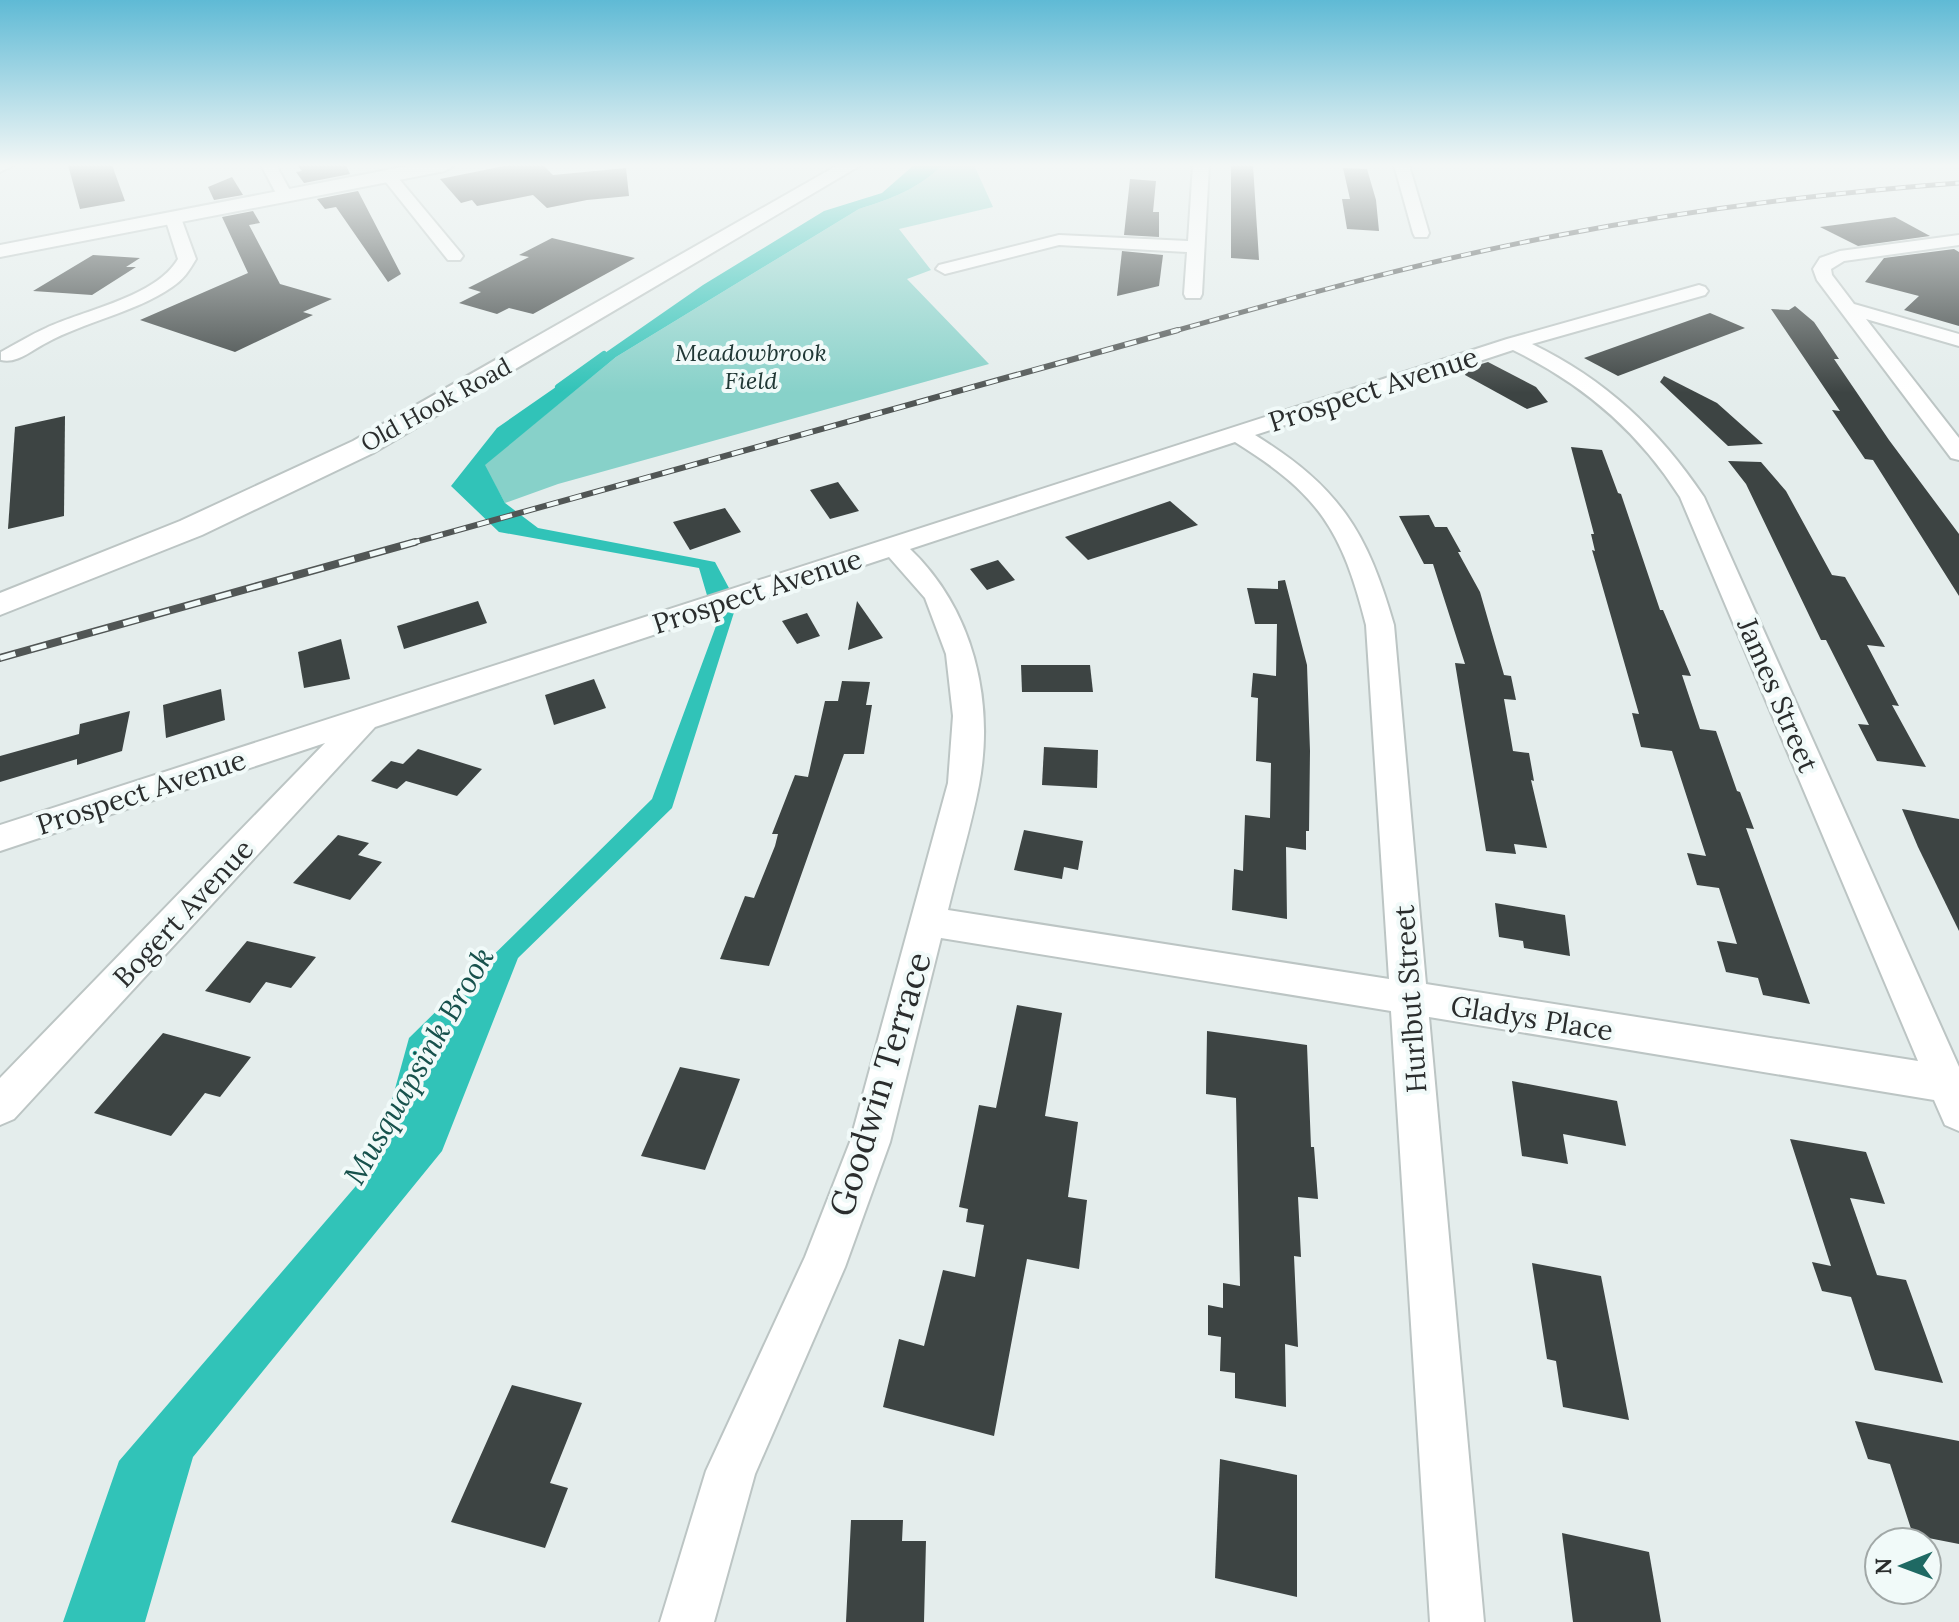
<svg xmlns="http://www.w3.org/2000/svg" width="1959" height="1622" font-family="Lora,serif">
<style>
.green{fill:#87d1c9}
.water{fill:#31c3b8}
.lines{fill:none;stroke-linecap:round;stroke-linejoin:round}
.stream{stroke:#31c3b8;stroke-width:6}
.building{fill:#3d4443}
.minor-casing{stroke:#bcc5c4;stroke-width:4}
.major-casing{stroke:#bcc5c4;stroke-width:4}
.minor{fill:#fff;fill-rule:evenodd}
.major{fill:#fff;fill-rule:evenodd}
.rail-far2-casing{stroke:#515655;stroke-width:5}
.rail-far1-casing{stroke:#515655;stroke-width:6}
.rail-casing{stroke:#515655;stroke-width:8}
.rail-far2{stroke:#f1faf9;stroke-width:3;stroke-dasharray:10;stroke-linecap:butt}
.rail-far1{stroke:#f1faf9;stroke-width:4;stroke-dasharray:12;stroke-linecap:butt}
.rail{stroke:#f1faf9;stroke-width:5;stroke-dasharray:16;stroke-linecap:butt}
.labels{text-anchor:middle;stroke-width:8;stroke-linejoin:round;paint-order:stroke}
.far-park-label{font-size:24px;font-style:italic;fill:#203735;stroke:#f1faf9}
.far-street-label{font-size:24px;fill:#2a2d2d;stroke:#f1faf9}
.street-label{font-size:28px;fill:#2a2d2d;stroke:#f1faf9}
.water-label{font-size:30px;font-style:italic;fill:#17514c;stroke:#f1faf9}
.near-street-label{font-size:34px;fill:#2a2d2d;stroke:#f1faf9}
</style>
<rect width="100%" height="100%" fill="#e4edec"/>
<path class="green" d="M943 165H974L993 207 899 229 931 270 907 279 989 364 558 484 505 503 484 465 616 357 859 209C891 199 918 189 943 165Z"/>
<path class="water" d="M914 165H943C918 189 891 199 859 209L616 357 485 465 505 503 538 528 715 562 737 603 672 808 518 958 442 1151 193 1457 145 1622H63L119 1461 374 1165 409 1038 652 799 716 626 699 568 499 532 451 486 497 428 703 285 824 211 882 193Z"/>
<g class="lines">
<polyline class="stream" points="558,387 604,354"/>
</g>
<g class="building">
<polygon points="68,165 112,165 125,201 80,209"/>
<polygon points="297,165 346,165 350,174 304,183 296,172 302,171"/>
<polygon points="509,165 543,165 553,175 626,168 629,196 587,200 547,208 533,195 477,206 472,200 461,203 440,179"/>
<polygon points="1231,165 1253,165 1259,260 1231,258"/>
<polygon points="1343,168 1367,169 1376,200 1379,231 1347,229 1342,199 1350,199"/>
<polygon points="232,177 243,195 214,200 208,187"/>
<polygon points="1130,179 1156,181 1153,212 1159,212 1159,237 1124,235"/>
<polygon points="358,191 401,274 388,282 336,207 325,209 317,199"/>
<polygon points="253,211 260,223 249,225 280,284 332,299 303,312 313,315 235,352 140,320 248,273 222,217"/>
<polygon points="1895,217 1930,236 1858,246 1820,227"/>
<polygon points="552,238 635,258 533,314 509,308 497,314 459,303 481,292 468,288 529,257 519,255"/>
<polygon points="1954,249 1959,252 1959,326 1904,310 1919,296 1865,282 1884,258"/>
<polygon points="1122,251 1163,255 1159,286 1117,296"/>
<polygon points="93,255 140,258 126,267 136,267 92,295 33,291"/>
<polygon points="1795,306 1814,322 1839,359 1834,359 1889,440 1959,534 1959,596 1873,460 1865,459 1832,410 1840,411 1771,309 1789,310"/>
<polygon points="1710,313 1745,328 1618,376 1584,358"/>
<polygon points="1488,362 1536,387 1548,402 1527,409 1465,375 1468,368"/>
<polygon points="1664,376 1717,403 1763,444 1728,446 1660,382"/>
<polygon points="65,416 64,516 8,529 15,427"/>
<polygon points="1571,447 1602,450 1618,493 1621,494 1660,610 1663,610 1691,676 1682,675 1700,729 1716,731 1737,791 1740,792 1754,829 1746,828 1810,1004 1763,995 1758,978 1726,972 1717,941 1737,944 1719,888 1697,885 1687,853 1706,856 1672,751 1641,747 1632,713 1639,714 1592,550 1595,551 1591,534 1594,534"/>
<polygon points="1728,461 1761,462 1786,491 1832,575 1845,577 1885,647 1867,645 1899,706 1892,705 1926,767 1877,761 1858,724 1869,725 1826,640 1821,640 1746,484"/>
<polygon points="838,482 859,511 830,519 810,490"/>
<polygon points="1170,501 1198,525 1088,560 1065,537"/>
<polygon points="725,508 741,532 690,550 673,522"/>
<polygon points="1429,515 1435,527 1447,527 1461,552 1458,552 1480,592 1504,675 1511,676 1516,700 1504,699 1513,751 1529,753 1534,781 1531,780 1547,848 1514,844 1516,854 1486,851 1455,663 1465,664 1433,564 1424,564 1399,516"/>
<polygon points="998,560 1015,580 987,590 970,569"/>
<polygon points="1285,580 1307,665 1310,751 1309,831 1306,831 1306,850 1286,847 1287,919 1232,910 1234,869 1243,871 1245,815 1270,818 1271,763 1256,761 1258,698 1251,697 1253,673 1276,676 1277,624 1255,624 1247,588 1278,589 1278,581"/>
<polygon points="478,601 487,623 404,649 397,626"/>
<polygon points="857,601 883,638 848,650"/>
<polygon points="807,613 820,636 797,644 782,621"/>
<polygon points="341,639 350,679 304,688 298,652"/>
<polygon points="1021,665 1090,665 1093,692 1022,692"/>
<polygon points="594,679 606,708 554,725 545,695"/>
<polygon points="842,681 870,682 866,705 872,705 864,754 844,754 769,966 720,959 745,896 754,898 775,846 778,834 772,834 795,775 808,777 825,701 838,701"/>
<polygon points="221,689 225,720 166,738 163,705"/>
<polygon points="130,711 122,751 77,765 77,759 0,782 0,756 79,734 80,724"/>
<polygon points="1044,747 1098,750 1097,788 1042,785"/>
<polygon points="418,749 482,769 457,796 406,781 397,789 371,781 391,761 403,764"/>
<polygon points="1902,809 1959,819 1959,931 1918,847"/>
<polygon points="1024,830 1083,841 1078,870 1064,867 1062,879 1014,870"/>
<polygon points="338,835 369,843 358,855 382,862 350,900 293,883"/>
<polygon points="1495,903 1565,915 1570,956 1524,948 1523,941 1499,937"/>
<polygon points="247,941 316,957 291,988 266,982 250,1003 205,991"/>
<polygon points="1017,1005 1062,1013 1045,1116 1078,1122 1068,1197 1087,1200 1079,1269 1027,1259 994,1436 883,1407 899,1339 924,1346 943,1270 975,1277 984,1225 966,1222 968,1209 959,1207 979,1105 996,1108"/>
<polygon points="1207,1031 1307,1045 1311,1147 1314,1147 1318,1199 1298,1197 1301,1257 1294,1256 1298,1347 1285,1344 1286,1407 1235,1398 1235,1373 1220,1371 1221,1337 1208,1335 1208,1305 1223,1308 1223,1283 1240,1286 1236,1098 1206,1094"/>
<polygon points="163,1033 251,1057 220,1097 205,1093 171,1136 94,1113"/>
<polygon points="680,1067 740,1079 705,1170 641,1156"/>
<polygon points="1512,1081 1617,1101 1626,1146 1563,1134 1568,1164 1522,1156"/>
<polygon points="1790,1139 1866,1152 1885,1204 1850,1198 1877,1275 1906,1280 1943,1383 1875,1370 1851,1297 1822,1291 1812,1262 1831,1266"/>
<polygon points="1532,1263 1601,1276 1629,1420 1563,1407 1556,1361 1547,1359"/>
<polygon points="512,1385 582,1403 550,1483 568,1488 545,1548 451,1522"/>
<polygon points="1855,1421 1959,1441 1959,1544 1913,1535 1890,1464 1868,1459"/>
<polygon points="1220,1459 1297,1475 1297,1597 1215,1578"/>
<polygon points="851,1520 903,1520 902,1541 926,1541 924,1622 846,1622"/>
<polygon points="1562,1533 1649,1552 1661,1622 1573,1622"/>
</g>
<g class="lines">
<g class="minor-casing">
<g id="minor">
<polygon points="0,165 14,165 0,172"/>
<polygon points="261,165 276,165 293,196 291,199 279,199"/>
<polygon points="1193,165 1209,165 1202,294 1200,298 1186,298 1184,294 1187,252 1059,245 945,274 936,269 939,265 1059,235 1188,241"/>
<polygon points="1394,165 1409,165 1429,233 1427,237 1415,237 1413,233"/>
<polygon points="389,171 394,173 460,252 463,256 460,260 448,260 381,176"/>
<path d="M173 213 181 218 196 259C189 271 183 280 172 287 134 313 86 321 46 343 32 350 17 364 1 360V352C16 344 30 335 46 328 84 310 156 297 178 259L165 218Z"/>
<polygon points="1959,235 1959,245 1844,261 1831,269 1832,275 1854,304 1959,334 1959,346 1866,319 1959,438 1959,460 1951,458 1817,280 1813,269 1820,258 1840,251"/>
<path d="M1699 285 1705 287 1708 291 1705 295 1532 344C1605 379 1659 430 1704 497L1959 1067V1131L1945 1125 1934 1100 1429 1017 1484 1622H1430L1391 1011 941 938 890 1142 845 1267 755 1474 714 1622H660L706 1471 805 1257 850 1142 948 783 953 716 946 654 925 598 889 557 375 727 14 1119 0 1125V1078L325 743 0 851V825L1507 339ZM1513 350C1583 384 1638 431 1680 497L1918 1061 1426 984 1394 625C1367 531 1339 487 1255 435ZM1235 442C1319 494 1342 530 1366 625L1389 979 948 910C958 868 971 827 979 785 995 700 973 609 910 549Z"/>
</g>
</g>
<g class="major-casing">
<g id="major">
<polygon points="413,165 454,165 445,171 0,257 0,245"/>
<polygon points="838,165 861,165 373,453 202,535 0,615 0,593 180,521 353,441"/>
</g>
</g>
<use href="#minor" class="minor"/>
<use href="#major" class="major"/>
<g class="rail-far2-casing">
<path id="rail-far2" d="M1171 332C1298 296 1425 261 1555 236 1689 210 1823 193 1959 183"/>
</g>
<g class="rail-far1-casing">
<polyline id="rail-far1" points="408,544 1178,330"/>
</g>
<g class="rail-casing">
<polyline id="rail" points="0,658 415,542"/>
</g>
<use href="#rail-far2" class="rail-far2"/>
<use href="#rail-far1" class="rail-far1"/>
<use href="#rail" class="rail"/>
</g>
<linearGradient id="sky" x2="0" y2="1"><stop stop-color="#5fbad5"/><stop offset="0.42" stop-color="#f3f7f6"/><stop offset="1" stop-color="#f3f7f6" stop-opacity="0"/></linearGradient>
<rect width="1959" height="393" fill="url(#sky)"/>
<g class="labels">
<g class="far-park-label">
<text x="751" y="361">Meadowbrook<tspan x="751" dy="28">Field</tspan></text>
</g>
<g class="far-street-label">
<text transform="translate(436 405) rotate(-29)" y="8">Old Hook Road</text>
</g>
<g class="street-label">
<text transform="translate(1373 389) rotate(-18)" y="10">Prospect Avenue</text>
<text transform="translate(757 591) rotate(-18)" y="10">Prospect Avenue</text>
<text transform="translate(1778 695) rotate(67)" y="10">James Street</text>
<text transform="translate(141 792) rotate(-18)" y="10">Prospect Avenue</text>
<text transform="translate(183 913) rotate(-47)" y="10">Bogert Avenue</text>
<text transform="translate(1410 999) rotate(-94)" y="10">Hurlbut Street</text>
<text transform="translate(1532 1018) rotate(9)" y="10">Gladys Place</text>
</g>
<g class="water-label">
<text transform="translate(419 1066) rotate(-60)" y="10">Musquapsink Brook</text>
</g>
<g class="near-street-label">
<text transform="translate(880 1084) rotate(-73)" y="12">Goodwin Terrace</text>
</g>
</g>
<g transform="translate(1903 1566) rotate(269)"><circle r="38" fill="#f1faf9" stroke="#a1a8a7" stroke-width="2"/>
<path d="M0-6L14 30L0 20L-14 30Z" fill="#1e6963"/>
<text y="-12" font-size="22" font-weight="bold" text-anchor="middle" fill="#2a2d2d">N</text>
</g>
</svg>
